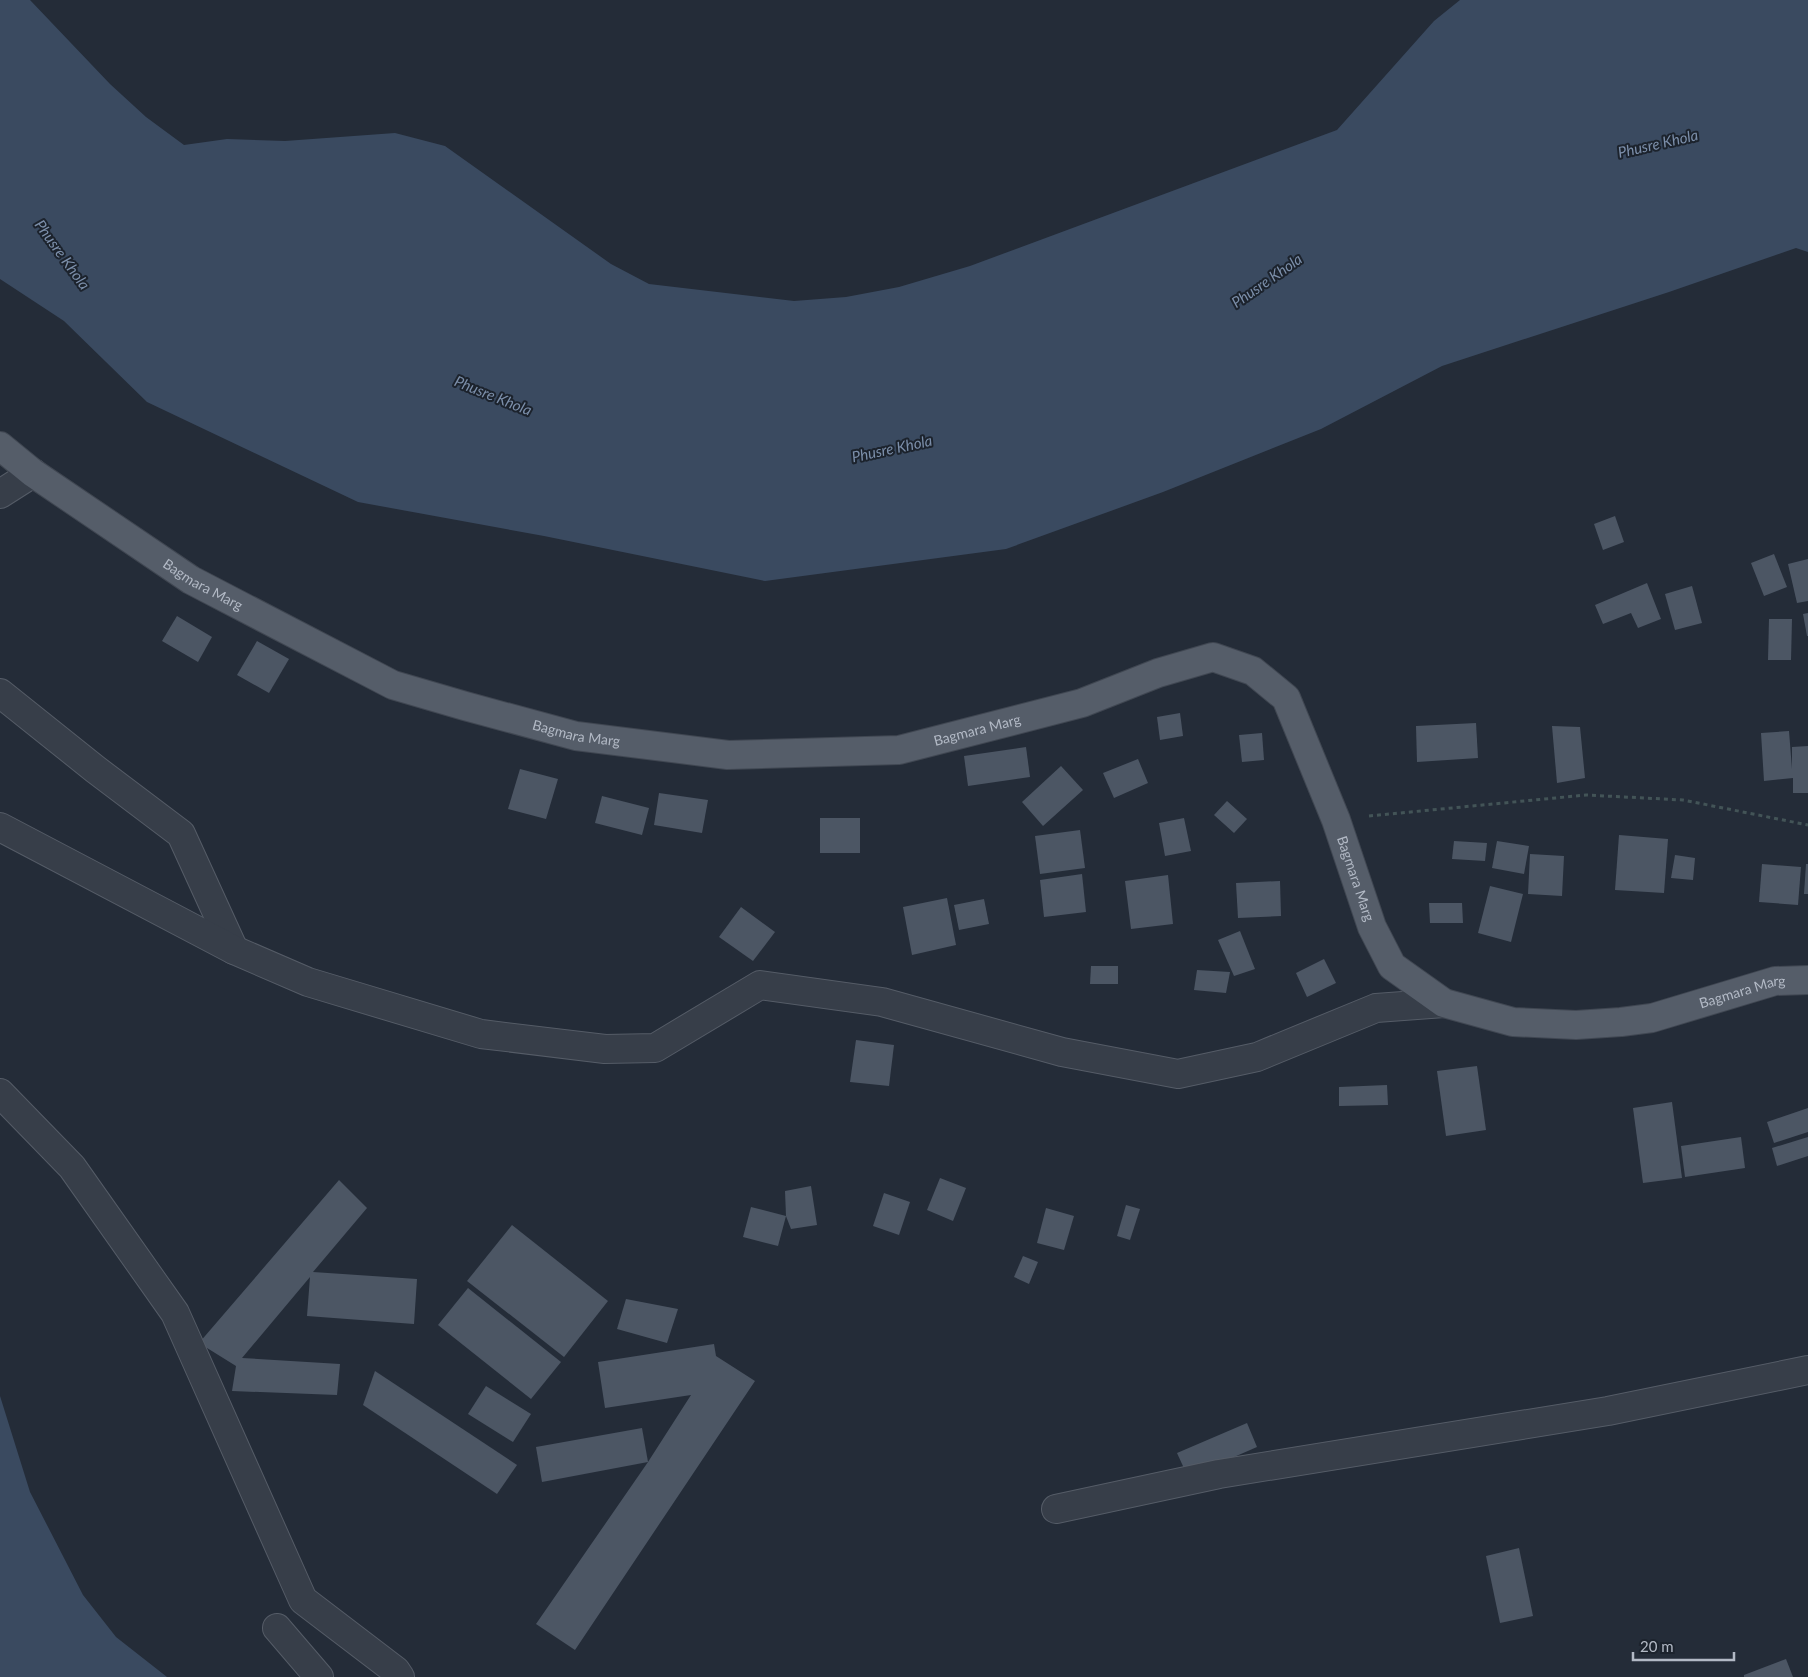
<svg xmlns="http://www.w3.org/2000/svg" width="1808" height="1677" font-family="Lato,sans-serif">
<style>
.water{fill:#3a4a60}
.building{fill:#4c5664}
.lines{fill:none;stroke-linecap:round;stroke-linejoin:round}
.minor-casing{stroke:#555c67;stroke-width:30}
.major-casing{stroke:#404752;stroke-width:30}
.path{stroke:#435457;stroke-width:3;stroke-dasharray:4 4;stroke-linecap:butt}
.minor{stroke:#373e49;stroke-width:28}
.major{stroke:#555d69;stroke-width:28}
.labels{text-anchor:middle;stroke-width:4;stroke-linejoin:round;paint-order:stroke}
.street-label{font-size:14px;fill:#b2b9c5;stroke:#1c232d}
.water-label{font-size:15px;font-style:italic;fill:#7c8faa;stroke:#1c232d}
</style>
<rect width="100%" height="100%" fill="#242c38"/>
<g class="water">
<polygon points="0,0 30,0 110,84 146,117 184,145 227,139 285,141 395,133 445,146 611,264 649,284 794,301 846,297 899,287 970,266 1337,130 1434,21 1460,0 1808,0 1808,252 1796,248 1669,292 1442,366 1321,429 1163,492 1006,549 765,581 544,536 358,502 147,402 64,321 0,279"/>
<polygon points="0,1396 30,1492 83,1595 116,1637 167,1677 0,1677"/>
</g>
<g class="building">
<polygon points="1615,516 1624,542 1603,550 1594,524"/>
<polygon points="1774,554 1787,587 1764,596 1751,563"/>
<polygon points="1808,559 1808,601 1797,603 1788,564"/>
<polygon points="1647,583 1661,619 1638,628 1631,613 1603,624 1595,605"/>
<polygon points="1692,586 1702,623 1675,630 1665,594"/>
<polygon points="1808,613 1808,636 1807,636 1803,614"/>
<polygon points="177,616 212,637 198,662 162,641"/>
<polygon points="1769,619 1792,619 1791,660 1768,660"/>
<polygon points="257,641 289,659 269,693 237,675"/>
<polygon points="1180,713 1183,736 1160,740 1157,717"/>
<polygon points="1476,723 1478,758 1417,762 1416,726"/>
<polygon points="1552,726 1580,727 1585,778 1557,783"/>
<polygon points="1789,731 1792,769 1792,747 1808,746 1808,793 1793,793 1793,778 1764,781 1761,733"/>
<polygon points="1262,733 1264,760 1242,762 1239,735"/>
<polygon points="1026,747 1030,777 968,786 964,756"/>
<polygon points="1138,759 1148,783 1114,798 1103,773"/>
<polygon points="1061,766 1083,790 1043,826 1022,802"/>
<polygon points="520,769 558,779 546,819 508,809"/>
<polygon points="659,793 708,800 702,833 654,825"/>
<polygon points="602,796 649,808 642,835 595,823"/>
<polygon points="1227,801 1247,819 1234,833 1214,815"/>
<rect x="820" y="818" width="40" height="35"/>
<polygon points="1184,818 1191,851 1165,856 1159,823"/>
<polygon points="1080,830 1085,868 1040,874 1035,836"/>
<polygon points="1619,835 1668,839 1664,893 1615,890"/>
<polygon points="1454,841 1487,843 1485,861 1452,859"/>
<polygon points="1497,841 1529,846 1524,874 1492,868"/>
<polygon points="1530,854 1564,856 1562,896 1528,894"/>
<polygon points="1675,855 1695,858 1693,880 1671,878"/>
<polygon points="1762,864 1801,867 1798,905 1759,902"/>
<polygon points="1806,864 1808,864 1808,894 1804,894"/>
<polygon points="1082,874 1086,912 1044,917 1040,880"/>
<polygon points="1168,875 1173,924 1131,929 1125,881"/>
<polygon points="1280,881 1281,916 1238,918 1236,883"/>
<polygon points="1490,886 1523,894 1511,942 1478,933"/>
<polygon points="947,898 956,945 912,955 903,907"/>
<polygon points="984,899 989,924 959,930 954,905"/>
<polygon points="1429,903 1462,903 1463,923 1430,923"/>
<polygon points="741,907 775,932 753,961 719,937"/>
<polygon points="1240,931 1255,969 1234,976 1218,940"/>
<polygon points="1324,959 1336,983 1307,997 1296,973"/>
<polygon points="1091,966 1118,966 1118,984 1090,984"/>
<polygon points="1197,970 1230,972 1226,993 1194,990"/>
<polygon points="856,1040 894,1045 889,1086 850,1082"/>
<polygon points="1477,1066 1486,1130 1446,1136 1437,1071"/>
<polygon points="1387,1085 1388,1105 1339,1106 1339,1087"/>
<polygon points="1672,1102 1682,1178 1643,1183 1633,1108"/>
<polygon points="1808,1108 1808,1132 1774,1143 1767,1122"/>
<polygon points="1741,1137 1745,1168 1685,1177 1681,1146"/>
<polygon points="1808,1137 1808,1156 1777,1166 1772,1148"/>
<polygon points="940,1178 966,1188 953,1221 927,1210"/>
<polygon points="339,1180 367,1208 313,1272 417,1279 414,1324 307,1316 310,1277 242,1358 340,1364 337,1395 232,1391 236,1366 199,1343"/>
<polygon points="811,1186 817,1225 791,1229 786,1216 785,1191"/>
<polygon points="884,1193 910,1202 899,1235 873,1226"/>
<polygon points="1126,1205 1140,1209 1130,1240 1117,1236"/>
<polygon points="751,1207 786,1216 778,1246 743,1237"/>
<polygon points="1046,1208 1074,1216 1064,1250 1037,1243"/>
<polygon points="512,1225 608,1301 564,1357 467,1281"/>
<polygon points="1023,1256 1038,1262 1029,1284 1014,1277"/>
<polygon points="468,1288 561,1362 531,1399 438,1325"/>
<polygon points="626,1299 678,1309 667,1343 617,1329"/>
<polygon points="714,1344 716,1356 755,1381 575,1650 536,1624 648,1462 691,1395 605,1408 598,1362"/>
<polygon points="375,1371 517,1465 497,1494 363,1405"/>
<polygon points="486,1386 531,1414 513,1442 468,1414"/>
<polygon points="1247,1423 1257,1447 1188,1477 1177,1453"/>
<polygon points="642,1428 648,1462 542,1482 536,1447"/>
<polygon points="1519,1548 1533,1616 1500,1623 1486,1556"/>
<polygon points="1786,1659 1793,1677 1744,1677 1744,1675"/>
</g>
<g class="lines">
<g class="minor-casing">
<g id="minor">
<polyline points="0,494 33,473"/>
<polyline points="0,693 95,769 181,834 234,950"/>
<polyline points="0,827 234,950 308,982 481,1034 605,1049 655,1048 760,985 882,1002 1062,1052 1178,1074 1257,1057 1376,1008 1444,1003"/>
<polyline points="0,1093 72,1167 175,1313 303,1600 396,1671 400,1677"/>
<polyline points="1056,1509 1219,1474 1608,1411 1808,1370"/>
<polyline points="277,1628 319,1677"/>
</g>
</g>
<g class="major-casing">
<g id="major">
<path id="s1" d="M0 446 33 473 191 580 393 685 465 706 576 736 728 755 899 750 1082 703 1158 673 1213 657 1253 671 1286 698 1336 820 1372 927 1392 966 1444 1003 1513 1022 1576 1025 1621 1022 1652 1018 1775 981 1808 980"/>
</g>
</g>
<polyline class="path" points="1369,816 1586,795 1683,800 1808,825"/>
<use href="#minor" class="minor"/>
<use href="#major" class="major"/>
</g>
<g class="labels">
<g class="street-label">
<text dy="5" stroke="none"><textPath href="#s1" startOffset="246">Bagmara Marg</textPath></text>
<text dy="5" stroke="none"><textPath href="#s1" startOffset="1056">Bagmara Marg</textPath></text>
<text dy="5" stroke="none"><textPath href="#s1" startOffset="651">Bagmara Marg</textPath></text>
<text dy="5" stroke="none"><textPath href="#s1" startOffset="1582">Bagmara Marg</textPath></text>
<text dy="5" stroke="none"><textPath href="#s1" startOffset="2046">Bagmara Marg</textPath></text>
</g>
<g class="water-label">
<text transform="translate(1658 144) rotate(-13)" y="5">Phusre Khola</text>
<text transform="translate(62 255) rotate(54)" y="5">Phusre Khola</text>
<text transform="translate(1267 281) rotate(-35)" y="5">Phusre Khola</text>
<text transform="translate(493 396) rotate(22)" y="5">Phusre Khola</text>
<text transform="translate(892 449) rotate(-12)" y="5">Phusre Khola</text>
</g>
</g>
<path d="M1633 1652v8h101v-8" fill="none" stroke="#b2b9c5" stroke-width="2.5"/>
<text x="1640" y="1652" font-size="15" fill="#b2b9c5" stroke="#1c232d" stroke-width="4" paint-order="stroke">20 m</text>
</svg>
